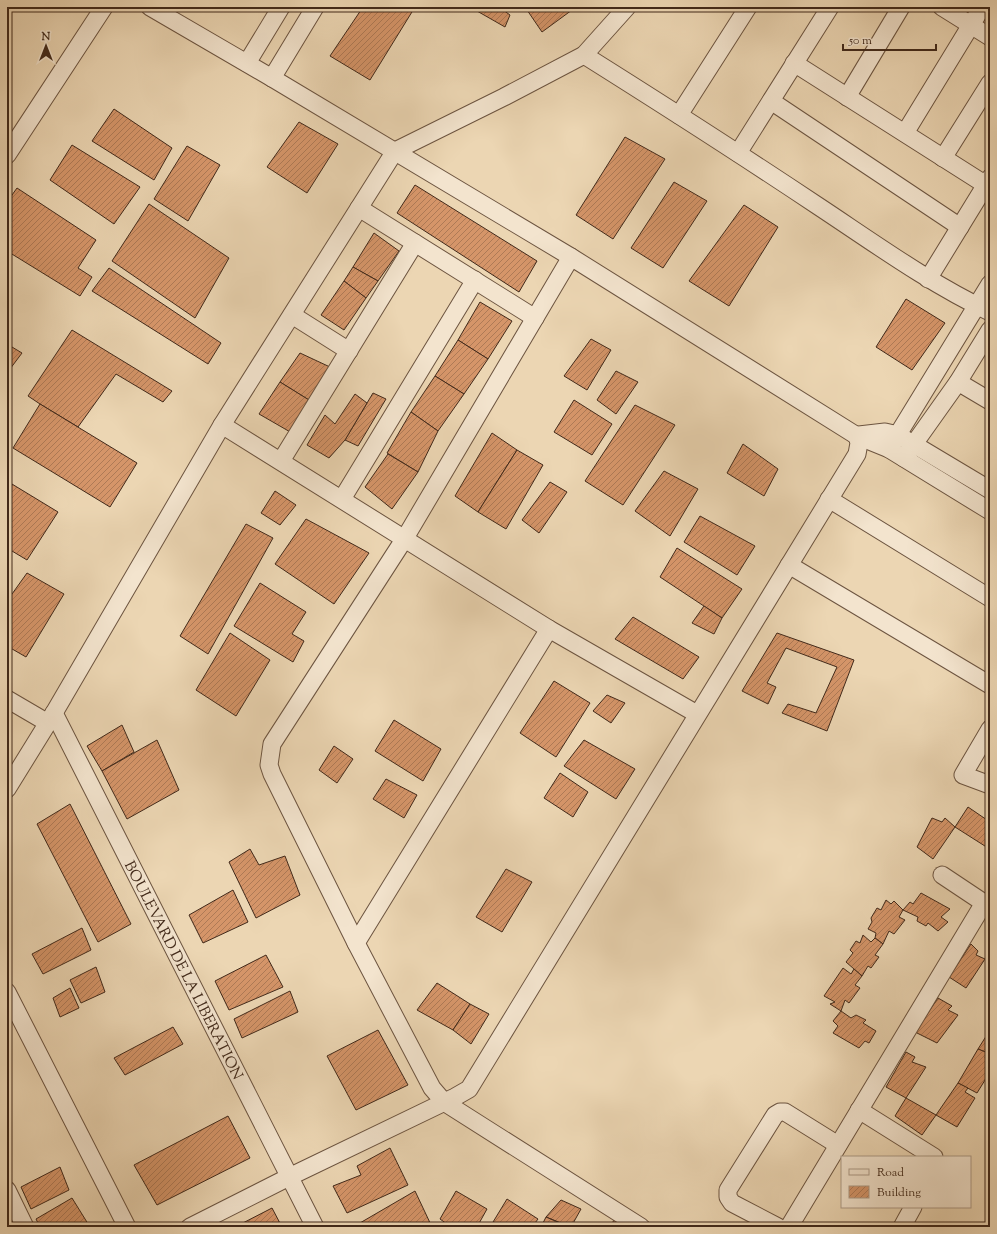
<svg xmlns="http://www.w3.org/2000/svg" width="997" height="1234" font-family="'Sorts Mill Goudy',serif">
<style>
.building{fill:url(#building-hatch);stroke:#41291a}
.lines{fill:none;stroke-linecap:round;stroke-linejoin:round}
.minor-casing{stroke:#6c5440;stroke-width:19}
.minor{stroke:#f3e4ce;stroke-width:17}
.labels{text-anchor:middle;stroke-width:3;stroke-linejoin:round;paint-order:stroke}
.street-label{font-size:15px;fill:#41291a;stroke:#f3e4ce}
</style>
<defs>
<pattern id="building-hatch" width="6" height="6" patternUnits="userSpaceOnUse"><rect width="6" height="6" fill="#d59569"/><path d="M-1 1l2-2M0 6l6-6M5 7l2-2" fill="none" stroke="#ae7a56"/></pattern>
</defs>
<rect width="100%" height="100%" fill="#ecd6b3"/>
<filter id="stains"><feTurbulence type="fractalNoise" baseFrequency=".005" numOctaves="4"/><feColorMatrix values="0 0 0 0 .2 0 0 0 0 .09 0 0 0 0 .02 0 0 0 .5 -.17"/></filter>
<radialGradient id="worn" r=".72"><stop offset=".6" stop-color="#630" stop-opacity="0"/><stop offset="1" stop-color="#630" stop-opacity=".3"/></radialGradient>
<g class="building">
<polygon points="363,7 415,7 370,80 330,56"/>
<polygon points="470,7 499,7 510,15 505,27"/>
<polygon points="525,7 570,7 572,10 542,32"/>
<polygon points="114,109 172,148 154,180 92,141"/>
<polygon points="299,122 338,144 307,193 267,167"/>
<polygon points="625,137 665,159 613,239 576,215"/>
<polygon points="72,145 140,187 114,224 50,180"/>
<polygon points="187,146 220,165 188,221 154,199"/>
<polygon points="674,182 707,201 663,268 631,248"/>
<polygon points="415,185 537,261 519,292 397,213"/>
<polygon points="17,188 96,240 78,268 92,277 80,296 7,251 7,202"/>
<polygon points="149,204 229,258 195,318 112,261"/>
<polygon points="744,205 778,227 729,306 689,281"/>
<polygon points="374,233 399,251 378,281 353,267"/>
<polygon points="353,267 378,281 366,298 344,281"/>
<polygon points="109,268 221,343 208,364 92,291"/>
<polygon points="344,281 366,298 344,330 321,315"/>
<polygon points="906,299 945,323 912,370 876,347"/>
<polygon points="480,302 512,321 488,359 458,340"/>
<polygon points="72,330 172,391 163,402 116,374 78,427 40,404 28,396"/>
<polygon points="591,339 611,350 587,390 564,376"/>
<polygon points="458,340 488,359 464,394 435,376"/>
<polygon points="7,344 22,353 7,373"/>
<polygon points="300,353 330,367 309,400 280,382"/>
<polygon points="616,371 638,382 616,414 597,400"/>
<polygon points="435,376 464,394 438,431 411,412"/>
<polygon points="280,382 309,400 292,433 259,414"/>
<polygon points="373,393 386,399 358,446 345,440"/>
<polygon points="355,394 367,403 345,440 329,458 307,445 325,415 335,424"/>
<polygon points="574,400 612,424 592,455 554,432"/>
<polygon points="40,404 137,463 110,507 13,448"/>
<polygon points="635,405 675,425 623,505 585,481"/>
<polygon points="411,412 438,431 418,472 387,453"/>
<polygon points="492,433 517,450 478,512 455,496"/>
<polygon points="743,444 778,469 764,496 727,473"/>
<polygon points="517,450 543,465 506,529 478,512"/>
<polygon points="388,454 418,472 392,509 365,487"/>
<polygon points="664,471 698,489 670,536 635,511"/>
<polygon points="7,481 58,512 27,560 7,548"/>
<polygon points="550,482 567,492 539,533 522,520"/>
<polygon points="275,491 296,505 280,525 261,513"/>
<polygon points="700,516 755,546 737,575 684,542"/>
<polygon points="306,519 369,553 334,604 275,564"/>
<polygon points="246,524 273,538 208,654 180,636"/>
<polygon points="677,548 742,589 722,618 660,577"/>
<polygon points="27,573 64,594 26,657 7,646 7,601"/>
<polygon points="260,583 306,612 292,634 304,641 293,662 234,626"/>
<polygon points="704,606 722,618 714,634 692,623"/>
<polygon points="633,617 699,657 683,679 615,639"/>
<polygon points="230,633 270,660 236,716 196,690"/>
<polygon points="777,633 854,660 827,731 782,713 788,704 816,713 837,667 786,648 767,683 776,687 768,704 742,691"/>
<polygon points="554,681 590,703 556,757 520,733"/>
<polygon points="607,695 625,703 611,723 593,711"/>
<polygon points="394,720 441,749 423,781 375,751"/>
<polygon points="122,725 134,752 102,771 87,746"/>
<polygon points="157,740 179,790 127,819 102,771"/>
<polygon points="584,740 635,769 616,799 564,766"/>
<polygon points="334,746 353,759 337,783 319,770"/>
<polygon points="560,773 588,792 573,817 544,798"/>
<polygon points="386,779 417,795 404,818 373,799"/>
<polygon points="70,804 131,924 98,942 37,824"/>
<polygon points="968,807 990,822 990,846 988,848 955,827"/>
<polygon points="932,818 942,822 945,818 955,827 933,859 917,847"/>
<polygon points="250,849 259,865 285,856 300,895 256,918 229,862"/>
<polygon points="506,869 532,882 502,932 476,917"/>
<polygon points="233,890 248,922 203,943 189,915"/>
<polygon points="921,893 950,909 941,917 948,922 938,931 928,923 926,926 917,921 918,917 903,910 910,902 913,904"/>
<polygon points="886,900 891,904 894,901 903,910 899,917 905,920 894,934 889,931 883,944 875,938 876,933 868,929 872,922 871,918 877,908 881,910"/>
<polygon points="82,928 91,950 43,974 32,954"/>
<polygon points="863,935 871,942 875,938 883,944 875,955 879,957 871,968 868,966 862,976 846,962 853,953 850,950 856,941 860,943"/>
<polygon points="971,944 978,951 976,955 985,959 966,988 949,977"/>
<polygon points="989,946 990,946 990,962 985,959"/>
<polygon points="266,955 283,987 229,1010 215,981"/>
<polygon points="96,967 105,992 81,1003 70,980"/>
<polygon points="843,968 851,974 854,969 862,976 855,985 860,988 849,1003 845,1000 841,1011 830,1004 835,1002 824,996"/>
<polygon points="437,983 470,1004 453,1030 417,1010"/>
<polygon points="70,988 79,1008 60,1017 53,998"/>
<polygon points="290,991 298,1012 242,1038 234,1019"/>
<polygon points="938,998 952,1006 948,1010 958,1015 937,1043 915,1032"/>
<polygon points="470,1004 489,1014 471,1044 453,1030"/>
<polygon points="841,1011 851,1018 856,1015 866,1020 863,1023 876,1031 869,1043 865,1041 859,1048 833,1033 838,1026 833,1021"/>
<polygon points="173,1027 183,1044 125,1075 114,1058"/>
<polygon points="378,1030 408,1085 356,1110 327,1056"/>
<polygon points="990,1030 990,1054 978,1049"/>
<polygon points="978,1049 988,1053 985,1058 990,1060 990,1072 977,1093 958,1083"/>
<polygon points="906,1052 915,1057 912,1062 926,1067 906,1098 886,1087"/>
<polygon points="958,1083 968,1088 965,1092 975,1098 957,1127 936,1115"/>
<polygon points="906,1098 936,1115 922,1135 895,1116"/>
<polygon points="228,1116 250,1158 157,1205 134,1165"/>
<polygon points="390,1148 408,1185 347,1213 333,1186 361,1175 357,1166"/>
<polygon points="60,1167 69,1190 31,1209 21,1187"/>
<polygon points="415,1191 432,1227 353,1227"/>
<polygon points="456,1191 487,1209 477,1227 451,1227 440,1219"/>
<polygon points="72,1198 90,1227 40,1227 36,1219"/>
<polygon points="507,1199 538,1219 532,1227 490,1227"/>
<polygon points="561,1200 581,1209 571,1227 546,1217"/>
<polygon points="272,1208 282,1227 240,1227 239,1225"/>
<polygon points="546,1217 569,1227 541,1227"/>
<polygon points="615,1219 628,1227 609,1227"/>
</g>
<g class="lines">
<g class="minor-casing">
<g id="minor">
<polyline points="150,7 272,78 571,257 857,436 889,449 990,511"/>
<polyline points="942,7 990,37"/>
<path d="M584 55C662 104 740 154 818 206 874 243 929 283 990 312"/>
<polyline points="247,63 281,7"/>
<polyline points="794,63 986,185"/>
<polyline points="272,78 315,7"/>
<polyline points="847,97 901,7"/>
<polyline points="771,101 960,227"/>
<polyline points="679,115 748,7"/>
<polyline points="905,133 982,7"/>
<polyline points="738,153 830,7"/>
<polyline points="7,155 104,7"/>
<polyline points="943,158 990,83"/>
<polyline points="359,208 535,318"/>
<polyline points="571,257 405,538 272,744 269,765 272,774 356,943 432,1088 444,1102 641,1227"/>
<polyline points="928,279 990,178"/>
<polyline points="292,315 349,351"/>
<polyline points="958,382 990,401"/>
<polyline points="222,425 549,629 697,714"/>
<polyline points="859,435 885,432 898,435 990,490"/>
<polyline points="889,449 990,284"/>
<polyline points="904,458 958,382 990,330"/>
<polyline points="281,461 415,243"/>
<polyline points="342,499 475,280"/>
<polyline points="829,499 990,598"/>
<polyline points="789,565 990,685"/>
<polyline points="7,699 48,723"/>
<polyline points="54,713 315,1227"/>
<polyline points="990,729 963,775 990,785"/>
<polyline points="7,789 54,713 222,425 395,151 504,97 584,55 627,7"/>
<polyline points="942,875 990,907"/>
<polyline points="356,943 549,629"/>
<polyline points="7,992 127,1227"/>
<polyline points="859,1110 934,1157"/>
<polyline points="7,1190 25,1227"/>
<polyline points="190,1227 289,1177 455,1097 469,1089 857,454 859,443 857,436"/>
<polyline points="778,1227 732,1203 728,1197 728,1190 775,1115 780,1112 785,1112 838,1145"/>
<polyline points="789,1227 984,903"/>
<polyline points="902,1227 913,1207"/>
</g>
</g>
<use href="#minor" class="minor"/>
</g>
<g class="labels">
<g class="street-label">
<text transform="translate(184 970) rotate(63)" y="5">BOULEVARD DE LA LIBERATION</text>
</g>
</g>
<rect width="997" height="1234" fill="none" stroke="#ecd6b3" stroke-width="24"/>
<rect x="8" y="8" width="981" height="1218" fill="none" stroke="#41291a" stroke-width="2"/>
<rect x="12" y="12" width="973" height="1210" fill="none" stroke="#41291a"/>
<rect x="841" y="1156" width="130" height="52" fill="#f3e4ce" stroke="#ac9986"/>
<rect x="849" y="1169" width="20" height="6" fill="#f3e4ce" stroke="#ac9986"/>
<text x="877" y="1176" font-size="12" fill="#41291a">Road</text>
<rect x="849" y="1186" width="20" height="12" fill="url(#building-hatch)" stroke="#ac9986"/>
<text x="877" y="1196" font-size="12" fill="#41291a">Building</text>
<g transform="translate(46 46)" stroke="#f3e4ce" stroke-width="3" paint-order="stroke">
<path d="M0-3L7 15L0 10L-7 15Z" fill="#41291a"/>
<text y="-6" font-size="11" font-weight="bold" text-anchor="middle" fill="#41291a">N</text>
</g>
<path d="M843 44v6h93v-6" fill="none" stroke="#41291a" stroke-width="2"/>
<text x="849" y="44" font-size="12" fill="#41291a" stroke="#f3e4ce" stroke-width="3" paint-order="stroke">50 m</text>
<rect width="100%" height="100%" filter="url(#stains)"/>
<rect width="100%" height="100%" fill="url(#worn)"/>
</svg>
